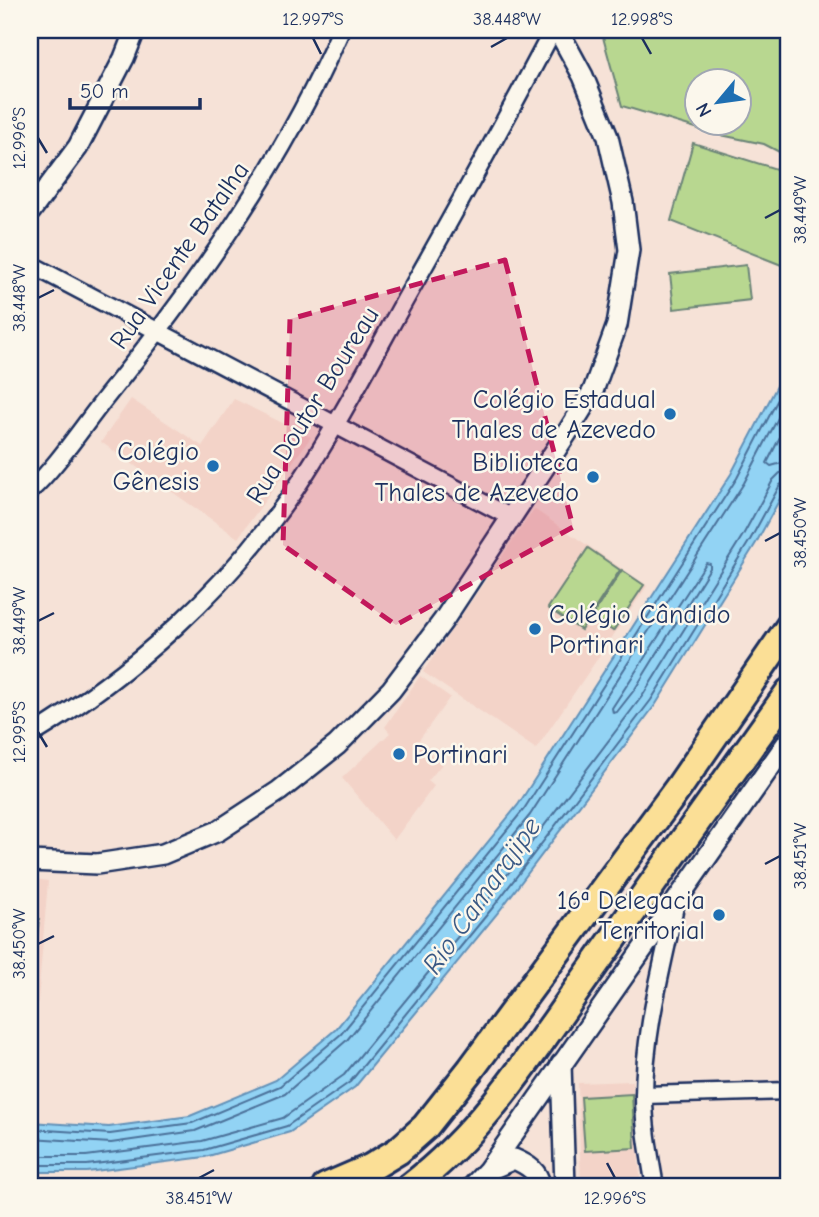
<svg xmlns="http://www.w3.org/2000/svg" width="819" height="1217" font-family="'Comic Neue',sans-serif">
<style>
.built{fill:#f3d3c8}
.green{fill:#b8d790;stroke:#6a8377;stroke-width:2;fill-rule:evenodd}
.water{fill:#92d3f4;stroke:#6291b8;stroke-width:2}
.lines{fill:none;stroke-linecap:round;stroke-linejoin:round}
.shore{stroke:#4b719a;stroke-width:2}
.minor-casing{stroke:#1b2f5e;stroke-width:21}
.tertiary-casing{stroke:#1b2f5e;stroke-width:24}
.primary-casing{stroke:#1b2f5e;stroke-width:32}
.minor{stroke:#fbf7ec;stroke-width:16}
.tertiary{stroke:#fbf7ec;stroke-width:19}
.primary{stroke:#fbdf96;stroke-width:26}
.marked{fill:#c2185b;fill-opacity:0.2;stroke:#c2185b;stroke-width:5;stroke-dasharray:14 9;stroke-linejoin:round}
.ticks{fill:none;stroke:#1b2f5e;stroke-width:2.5}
.poi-dot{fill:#1f6fb2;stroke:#fbf7ec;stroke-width:2.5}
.labels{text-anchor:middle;stroke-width:5;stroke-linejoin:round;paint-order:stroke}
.street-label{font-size:26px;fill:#1b2f5e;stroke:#fbf7ec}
.poi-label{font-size:26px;fill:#1b2f5e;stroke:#fbf7ec;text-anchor:end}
.water-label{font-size:28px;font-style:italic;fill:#395884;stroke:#fbf7ec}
.neatline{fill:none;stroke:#1b2f5e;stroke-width:2.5}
.ticks-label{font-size:18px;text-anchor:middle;fill:#1b2f5e}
</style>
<rect width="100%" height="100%" fill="#f6e2d7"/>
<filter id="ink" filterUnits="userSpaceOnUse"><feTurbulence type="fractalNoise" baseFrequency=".0143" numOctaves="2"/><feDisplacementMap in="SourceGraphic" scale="14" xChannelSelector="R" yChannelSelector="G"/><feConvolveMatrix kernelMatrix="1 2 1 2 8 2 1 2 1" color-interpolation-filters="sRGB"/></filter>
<g filter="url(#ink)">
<g class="built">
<polygon points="131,399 202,446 234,399 311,437 238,538 101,442"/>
<polygon points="534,509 647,586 536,749 423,672"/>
<polygon points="420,676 450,697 417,743 442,764 428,781 434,786 394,840 342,778 390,733 385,727"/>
<polygon points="30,878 48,881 38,1000 30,1055"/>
<polygon points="632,1081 641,1187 581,1187 578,1083"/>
<polygon points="520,1172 531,1187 488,1187 501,1175"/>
</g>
<g class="green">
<path d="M601 30H789V157L764 144 716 134 622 106ZM738 80V122H696V80Z"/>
<polygon points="693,143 789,173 789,268 671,221"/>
<polygon points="746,265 750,300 674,309 670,274"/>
<polygon points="588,548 620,570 581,630 548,608"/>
<polygon points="622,570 644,585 613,631 592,616"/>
<polygon points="30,917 39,919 31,988 30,987"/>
<polygon points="632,1094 635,1148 585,1151 581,1097"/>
</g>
<polygon class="water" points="789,363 789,482 756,543 656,704 500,910 355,1087 290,1132 205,1157 87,1172 30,1172 30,1122 109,1127 190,1116 276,1080 336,1029 518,805 731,474"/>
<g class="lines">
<g class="shore">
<polyline points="789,419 767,463 771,466 789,461"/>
<polygon points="706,563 710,564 710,568 635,689 617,712 613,713 612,708"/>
<polyline points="30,1129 110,1134 192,1123 280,1086 341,1034 524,809 737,478 789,378"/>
<polyline points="30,1138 111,1143 195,1131 285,1094 347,1040 530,815 744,483 789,397"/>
<polyline points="30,1156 86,1156 202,1141 283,1118 344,1075 488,900 643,695 743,535 773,480 780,473 789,472"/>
<polyline points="30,1165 87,1165 204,1150 287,1126 350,1082 494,906 651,700 750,540 780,485 789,481"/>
</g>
<g class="minor-casing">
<g id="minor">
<polyline points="30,264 512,518"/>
<path d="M30 491C57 466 83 426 107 396 198 283 283 163 341 30"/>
<path d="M30 736C133 674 228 588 296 488 336 428 370 363 405 300 456 210 505 121 553 30"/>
<polyline points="644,1095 789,1091"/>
<path d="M655 1187C650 1157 644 1127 644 1097 644 1033 662 969 675 906"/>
</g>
</g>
<g class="tertiary-casing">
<g id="tertiary">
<polyline points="30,212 78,147 124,58 135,30"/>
<polyline points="30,861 97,864 163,854 218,831 279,791 337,745 391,690 443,621 567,433 593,391 617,325 629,250 623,202 608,137 583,76 558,30"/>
<polyline points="561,1064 565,1187"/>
<path d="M489 1170 514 1159C528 1165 538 1171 541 1187"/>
<polyline points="472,1187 488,1170 789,740"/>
</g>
</g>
<g class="primary-casing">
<g id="primary">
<polyline points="326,1187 370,1168 398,1151 425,1127 471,1069 679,787 789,627"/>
<path d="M410 1187C484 1131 536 1048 589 973 656 879 723 785 789 692"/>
</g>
</g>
<use href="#minor" class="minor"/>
<use href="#tertiary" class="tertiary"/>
<use href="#primary" class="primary"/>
</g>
</g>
<path class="marked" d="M505 260 573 527 396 625 283 545 290 319Z"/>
<path class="ticks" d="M313 38 321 54M642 38 651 54M491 47 507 38M38 138 47 153M765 218 780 210M38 298 54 290M765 541 780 533M38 621 54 613M38 732 47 747M765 864 780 856M38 944 54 936M607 1163 615 1178M199 1178 214 1170"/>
<g class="poi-dot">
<circle cx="670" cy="414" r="7"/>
<circle cx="213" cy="466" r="7"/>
<circle cx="593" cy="477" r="7"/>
<circle cx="535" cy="629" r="7"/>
<circle cx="399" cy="754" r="7"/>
<circle cx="719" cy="915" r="7"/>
</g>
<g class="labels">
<g class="street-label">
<text transform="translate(179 255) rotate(-55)" y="9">Rua Vicente Batalha</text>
<text transform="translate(312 405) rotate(-58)" y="9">Rua Doutor Boureau</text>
</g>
<g class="poi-label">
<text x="656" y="408">Colégio Estadual<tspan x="656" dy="30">Thales de Azevedo</tspan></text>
<text x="199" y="460">Colégio<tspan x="199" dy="30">Gênesis</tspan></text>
<text x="579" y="471">Biblioteca<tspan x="579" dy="30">Thales de Azevedo</tspan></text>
<text x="549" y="623" text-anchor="start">Colégio Cândido<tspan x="549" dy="30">Portinari</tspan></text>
<text x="413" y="763" text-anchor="start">Portinari</text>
<text x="705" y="909">16ª Delegacia<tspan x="705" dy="30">Territorial</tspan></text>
</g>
<g class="water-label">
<text transform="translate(481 895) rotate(-55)" y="10">Rio Camarajipe</text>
</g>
</g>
<rect width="819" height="1217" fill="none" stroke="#fbf7ec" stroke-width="77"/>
<g transform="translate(718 102) rotate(241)"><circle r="33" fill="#fbf7ec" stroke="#a1a7b3" stroke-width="2"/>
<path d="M0-5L12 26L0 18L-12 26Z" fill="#1f6fb2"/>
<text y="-10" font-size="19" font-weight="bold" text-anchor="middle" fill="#1b2f5e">N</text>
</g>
<path d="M70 98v10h130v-10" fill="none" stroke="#1b2f5e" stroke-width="3.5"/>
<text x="80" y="98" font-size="21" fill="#1b2f5e" stroke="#fbf7ec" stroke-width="5" paint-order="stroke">50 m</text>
<rect x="38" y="38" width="742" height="1140" class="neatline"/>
<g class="ticks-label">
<text x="313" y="25">12.997°S</text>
<text x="507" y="25">38.448°W</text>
<text x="642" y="25">12.998°S</text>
<text transform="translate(19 138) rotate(-90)" y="6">12.996°S</text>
<text transform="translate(800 210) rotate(-90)" y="6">38.449°W</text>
<text transform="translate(19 298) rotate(-90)" y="6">38.448°W</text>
<text transform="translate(800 533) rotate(-90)" y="6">38.450°W</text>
<text transform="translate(19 621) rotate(-90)" y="6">38.449°W</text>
<text transform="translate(19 732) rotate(-90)" y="6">12.995°S</text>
<text transform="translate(800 856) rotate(-90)" y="6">38.451°W</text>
<text transform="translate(19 944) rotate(-90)" y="6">38.450°W</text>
<text x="199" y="1204">38.451°W</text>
<text x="615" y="1204">12.996°S</text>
</g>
</svg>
